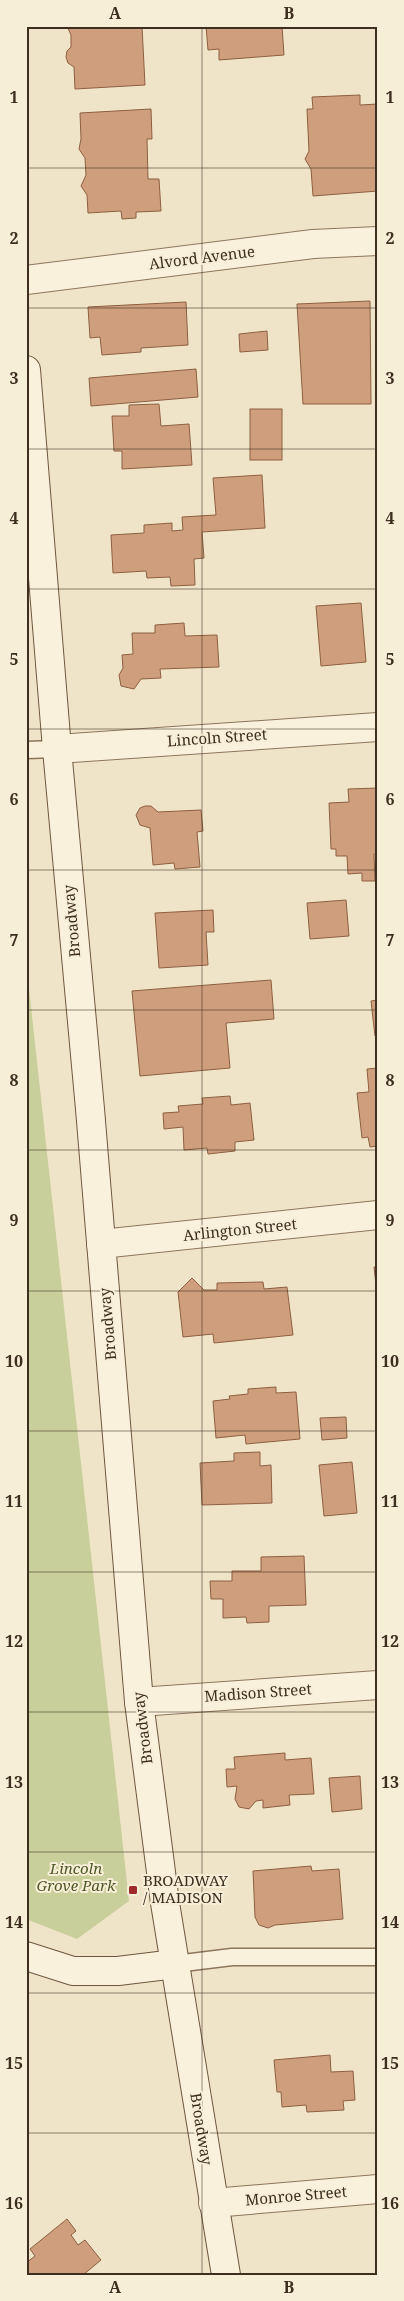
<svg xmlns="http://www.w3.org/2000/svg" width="404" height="2301" font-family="'Noto Serif',serif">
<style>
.green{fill:#c9cf9b}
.building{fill:#cf9f7d;stroke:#8d5f41}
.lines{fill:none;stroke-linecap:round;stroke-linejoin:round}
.lane-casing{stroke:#8d765c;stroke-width:19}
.street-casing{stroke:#8d765c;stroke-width:30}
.secondary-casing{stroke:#6f573f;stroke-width:30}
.lane{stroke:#faf1dc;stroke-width:16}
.street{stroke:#faf1dc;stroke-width:28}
.secondary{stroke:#faf1dc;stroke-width:28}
.grid{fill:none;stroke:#3d2e20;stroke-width:1;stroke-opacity:0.55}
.poi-dot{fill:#9e2a2b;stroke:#f7eed8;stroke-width:2}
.labels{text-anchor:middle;stroke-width:4;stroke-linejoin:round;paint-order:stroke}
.street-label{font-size:15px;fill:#3d2e20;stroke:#f7eed8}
.park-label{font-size:15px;font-style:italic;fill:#4d5a26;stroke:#f7eed8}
.poi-label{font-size:15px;fill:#3d2e20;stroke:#f7eed8;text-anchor:start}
.neatline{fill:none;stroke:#3d2e20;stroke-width:2}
.grid-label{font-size:16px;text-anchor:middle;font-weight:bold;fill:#3d2e20}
</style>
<rect width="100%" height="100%" fill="#f0e4c8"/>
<polygon class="green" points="26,961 129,1901 77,1939 26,1919"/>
<g class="building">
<polygon points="67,26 142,26 145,85 75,89 74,67 68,63 66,57 67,51 71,47 71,35"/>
<polygon points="206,26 282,26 284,55 219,60 219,49 208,50"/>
<polygon points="360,95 360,105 378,104 378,191 313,196 311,169 305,159 309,151 307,109 313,109 312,97"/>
<polygon points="151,109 152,139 147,139 148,179 159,179 161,211 136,212 136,218 122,219 121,211 88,213 87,195 81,186 86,175 85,158 79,149 81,139 80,113"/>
<polygon points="370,301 371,404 303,404 297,304"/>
<polygon points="186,302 188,345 141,348 141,352 102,355 100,337 90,338 88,307"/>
<polygon points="267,331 268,350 240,352 239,334"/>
<polygon points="196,369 198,397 91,406 89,378"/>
<polygon points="159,404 161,426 189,424 192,465 122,469 122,451 114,451 112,416 129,416 129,405"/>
<rect x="250" y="409" width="32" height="51"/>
<polygon points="262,475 265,528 202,532 204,558 194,559 195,585 171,586 170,577 147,578 146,571 113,573 111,535 144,533 144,525 172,523 172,531 183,530 182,517 216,515 213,478"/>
<polygon points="361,603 366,662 321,666 316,606"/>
<polygon points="184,623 185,636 217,635 219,667 160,669 161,678 141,679 134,689 121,686 119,675 123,668 122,655 133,654 132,633 155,633 155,625"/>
<polygon points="378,788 378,854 374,854 375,881 362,881 362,873 348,874 347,856 336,856 336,849 331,849 329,803 349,802 348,789"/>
<polygon points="145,806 151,806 158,812 201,810 203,831 197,832 200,867 175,869 174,863 153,865 150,828 140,825 136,815 140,808"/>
<polygon points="346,900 349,936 310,939 307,903"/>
<polygon points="213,910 214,932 206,932 208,965 159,968 155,913"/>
<polygon points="271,980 274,1019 226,1023 230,1068 140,1076 132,991"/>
<polygon points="378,1000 378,1036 375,1036 371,1001"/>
<polygon points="378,1068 378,1146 370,1147 368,1137 362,1138 357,1093 369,1092 367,1069"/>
<polygon points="230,1096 231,1105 250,1103 254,1140 235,1142 235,1151 208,1154 207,1148 184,1150 183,1127 164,1129 163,1113 179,1112 178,1106 203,1104 202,1098"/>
<polygon points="374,1267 378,1267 378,1303"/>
<polygon points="192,1278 204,1290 217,1290 217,1283 263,1282 264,1289 287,1287 293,1335 214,1343 213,1334 183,1337 178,1292"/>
<polygon points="276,1387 276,1393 296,1392 300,1439 246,1444 245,1435 216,1438 213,1401 230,1399 229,1396 248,1394 248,1389"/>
<polygon points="346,1417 347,1438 322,1440 320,1418"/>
<polygon points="260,1452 260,1466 271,1465 272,1503 202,1505 200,1463 234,1461 234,1453"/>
<polygon points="352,1462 357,1513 324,1516 319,1465"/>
<polygon points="304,1556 306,1605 269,1606 269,1622 247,1623 246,1617 223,1618 223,1599 211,1599 210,1581 232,1581 232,1571 261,1571 261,1557"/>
<polygon points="285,1753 285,1760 311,1758 314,1794 289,1795 290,1805 263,1808 263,1800 256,1801 249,1809 239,1807 235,1799 237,1786 227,1787 226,1769 235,1769 234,1757"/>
<polygon points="360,1776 362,1809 332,1812 329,1778"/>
<polygon points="311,1866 312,1871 339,1869 343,1919 275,1925 268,1928 259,1925 255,1917 253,1871"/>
<polygon points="330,2055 331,2072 353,2071 355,2100 343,2101 344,2110 307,2112 306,2105 282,2107 281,2092 277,2092 274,2060"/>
<polygon points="67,2219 76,2231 71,2235 78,2245 85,2240 101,2260 83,2275 26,2275 26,2263 35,2256 30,2249"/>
</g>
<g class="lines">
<g class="lane-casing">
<g id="lane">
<polyline points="26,750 57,749"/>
<polyline points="175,1964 232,1957 378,1957"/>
</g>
</g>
<g class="street-casing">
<g id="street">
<polyline points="26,280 313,244 378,241"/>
<polyline points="57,749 378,727"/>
<polyline points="101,1244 378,1215"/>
<polyline points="139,1702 378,1685"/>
<polyline points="213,2203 378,2189"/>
</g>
</g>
<g class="secondary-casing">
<g id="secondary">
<polyline points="26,370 57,749 90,1109 139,1702 165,1903 226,2275"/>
<polyline points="26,1956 73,1971 118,1971 175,1964"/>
</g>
</g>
<use href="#lane" class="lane"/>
<use href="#street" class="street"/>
<use href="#secondary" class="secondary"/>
</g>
<path class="grid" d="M202 26V2275M26 168H378M26 308H378M26 449H378M26 589H378M26 729H378M26 870H378M26 1010H378M26 1150H378M26 1291H378M26 1431H378M26 1572H378M26 1712H378M26 1852H378M26 1993H378M26 2133H378"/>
<rect class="poi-dot" x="128" y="1885" width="10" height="10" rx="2.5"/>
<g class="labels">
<g class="street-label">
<text transform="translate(202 258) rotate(-7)" y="5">Alvord Avenue</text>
<text transform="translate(217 738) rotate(-4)" y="5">Lincoln Street</text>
<text transform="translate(72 921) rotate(-95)" y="5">Broadway</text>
<text transform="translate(240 1230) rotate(-6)" y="5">Arlington Street</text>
<text transform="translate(108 1324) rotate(-95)" y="5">Broadway</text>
<text transform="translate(258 1693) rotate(-4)" y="5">Madison Street</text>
<text transform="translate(143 1728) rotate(-97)" y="5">Broadway</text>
<text transform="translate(201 2129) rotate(81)" y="5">Broadway</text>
<text transform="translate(296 2196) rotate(-5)" y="5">Monroe Street</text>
</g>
<g class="park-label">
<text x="76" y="1874">Lincoln<tspan x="76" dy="17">Grove Park</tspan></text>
</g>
<g class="poi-label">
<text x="143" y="1886">BROADWAY<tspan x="143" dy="17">/ MADISON</tspan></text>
</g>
</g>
<rect width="404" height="2301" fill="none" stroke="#f7eed8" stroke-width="55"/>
<rect x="28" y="28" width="348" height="2246" class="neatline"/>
<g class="grid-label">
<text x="115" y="19">A</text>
<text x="289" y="19">B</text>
<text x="14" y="103">1</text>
<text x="390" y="103">1</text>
<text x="14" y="244">2</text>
<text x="390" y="244">2</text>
<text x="14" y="384">3</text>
<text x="390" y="384">3</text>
<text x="14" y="524">4</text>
<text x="390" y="524">4</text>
<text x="14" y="665">5</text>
<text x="390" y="665">5</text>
<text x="14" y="805">6</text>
<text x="390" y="805">6</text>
<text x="14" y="946">7</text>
<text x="390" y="946">7</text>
<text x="14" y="1086">8</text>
<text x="390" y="1086">8</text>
<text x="14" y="1226">9</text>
<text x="390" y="1226">9</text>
<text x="14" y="1367">10</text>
<text x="390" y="1367">10</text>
<text x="14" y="1507">11</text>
<text x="390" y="1507">11</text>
<text x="14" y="1647">12</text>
<text x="390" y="1647">12</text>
<text x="14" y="1788">13</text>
<text x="390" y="1788">13</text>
<text x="14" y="1928">14</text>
<text x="390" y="1928">14</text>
<text x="14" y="2069">15</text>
<text x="390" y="2069">15</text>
<text x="14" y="2209">16</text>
<text x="390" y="2209">16</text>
<text x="115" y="2293">A</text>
<text x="289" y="2293">B</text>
</g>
</svg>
